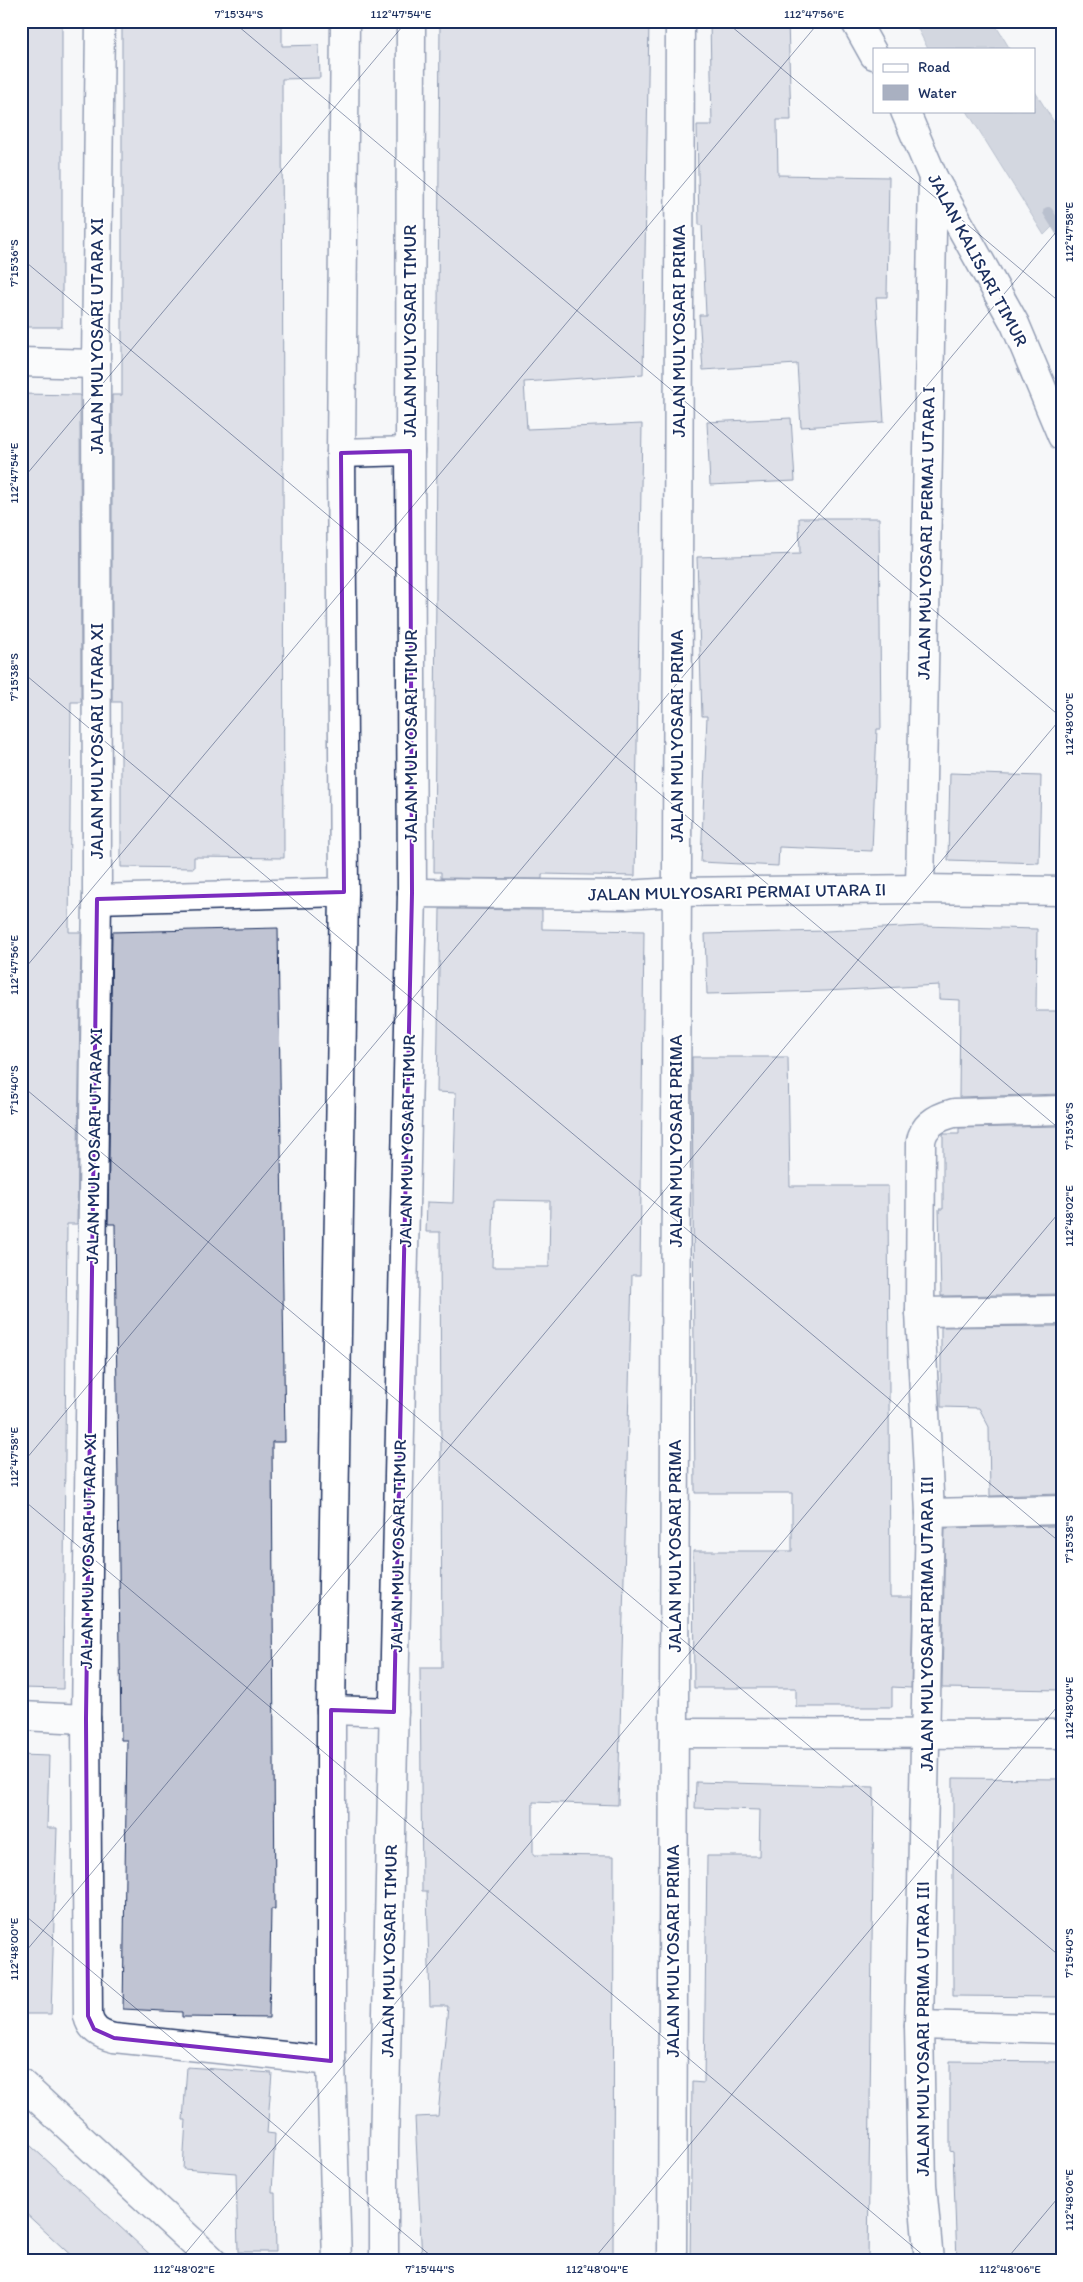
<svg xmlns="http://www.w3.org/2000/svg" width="1083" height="2282" font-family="Itim,sans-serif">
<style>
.water{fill:#a9b0c1;stroke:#707c99}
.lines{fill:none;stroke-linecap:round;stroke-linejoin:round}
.stream{stroke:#707c99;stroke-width:10}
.building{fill:#c0c4d3;stroke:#1b2f5e;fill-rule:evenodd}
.street-casing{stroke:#1b2f5e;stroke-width:31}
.street{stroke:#fff;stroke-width:28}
.marked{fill:none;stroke:#7b2cbf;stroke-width:4;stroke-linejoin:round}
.ticks{fill:none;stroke:#1b2f5e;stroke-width:1;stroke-opacity:0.45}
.labels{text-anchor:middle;stroke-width:4;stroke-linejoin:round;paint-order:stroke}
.street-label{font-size:18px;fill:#1b2f5e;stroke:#fff}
.neatline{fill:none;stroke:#1b2f5e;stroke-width:2}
.ticks-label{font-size:12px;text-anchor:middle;fill:#1b2f5e}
</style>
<rect width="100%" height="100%" fill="#f6f7f9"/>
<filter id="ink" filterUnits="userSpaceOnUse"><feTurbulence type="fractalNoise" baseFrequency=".02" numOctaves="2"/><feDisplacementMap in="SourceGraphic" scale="10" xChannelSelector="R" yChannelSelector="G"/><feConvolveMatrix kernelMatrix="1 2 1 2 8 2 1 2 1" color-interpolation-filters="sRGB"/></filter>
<g filter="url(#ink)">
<g class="water">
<polygon points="914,21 993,21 1010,49 928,49"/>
<polygon points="1034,90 1062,135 1062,217 1044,235 967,111 1034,111"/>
</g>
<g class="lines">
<polyline class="stream" points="1048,212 1062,234"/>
</g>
<g class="building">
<rect x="21" y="21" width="41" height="306"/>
<polygon points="122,21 282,21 282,46 319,45 320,78 282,79 284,858 194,857 194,868 121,867 121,702 112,702 112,395 122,395"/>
<polygon points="440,21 649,21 643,374 524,382 527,429 642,424 635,876 542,874 542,879 441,878 441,872 434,872"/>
<polygon points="710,21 788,21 791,120 777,120 778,175 889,177 887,297 876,297 884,422 801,427 797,364 703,370 699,315 706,315 702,225 699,225 697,125 712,125"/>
<polygon points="21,394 80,395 81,702 71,702 69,932 81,932 77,1224 67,1224 63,1689 21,1688"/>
<polygon points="791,418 795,481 710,485 707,422"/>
<polygon points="799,518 879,518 881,729 877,729 872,851 779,847 778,866 701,862 707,716 702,716 697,557 800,554"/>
<polygon points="950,773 1041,776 1039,863 948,860"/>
<path d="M440 909 542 910V929L644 931 640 1275H632L618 1805 533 1802V1855L614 1856 613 2261H422L415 2117 438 2116 448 2006H430L427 1891H422L420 1668H442L440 1232H426L427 1202 453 1203 456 1093 437 1092ZM494 1200 550 1201 549 1267H492Z"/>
<polygon points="922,926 1037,929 1036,1011 1062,1011 1062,1094 959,1097 960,1000 939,999 939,985 826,991 707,994 705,934 826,931"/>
<polygon points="278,928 285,1442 272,1442 275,1909 271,1909 269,2018 182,2017 182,2012 123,2009 127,1740 121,1740 115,1224 108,1224 112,932"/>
<polygon points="692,1057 788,1057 790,1186 888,1186 890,1597 913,1597 911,1688 892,1687 892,1707 796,1707 796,1688 694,1688 693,1551 792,1551 792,1493 695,1493"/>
<polygon points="1062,1126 1062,1294 941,1296 939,1209 943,1209 943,1134 959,1134 959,1128"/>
<polygon points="1062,1326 1062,1494 990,1496 989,1427 979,1408 941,1407 941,1327"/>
<polygon points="1062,1526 1062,1690 942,1688 945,1528"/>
<polygon points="21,1755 49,1756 47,1828 57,1828 51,2014 21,2014"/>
<polygon points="953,1778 1062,1779 1062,1997 953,1996"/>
<polygon points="696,1782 874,1787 868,2261 690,2261 692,2082 704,2083 707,1856 759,1856 760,1810 695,1808"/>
<polygon points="950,2061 1062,2062 1062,2261 957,2261 953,2152 950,2151"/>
<polygon points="187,2067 272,2073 267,2133 275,2134 272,2193 275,2193 276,2252 238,2252 236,2173 183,2169 186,2120 183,2120"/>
<polygon points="21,2137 104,2212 157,2261 77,2261 21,2209"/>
</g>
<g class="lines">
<g class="street-casing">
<g id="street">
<path d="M100 21 96 364 97 899 86 1719 88 2016C91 2030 101 2035 114 2038L331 2061"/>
<polyline points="855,21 874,55"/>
<polyline points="905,111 933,177 1015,324 1062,436"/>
<polyline points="21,362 96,364"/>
<polyline points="341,453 410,451"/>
<polyline points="920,889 933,177"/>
<polyline points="412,893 625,895 676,892 920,889 1062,891"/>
<polyline points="97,899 344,892"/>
<polyline points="920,1312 1062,1310"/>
<polyline points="930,1513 1062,1510"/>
<polyline points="331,1710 394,1712"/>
<polyline points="21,1716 86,1719"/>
<polyline points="675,1733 1062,1734"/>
<polyline points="919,2025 1062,2029"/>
<polyline points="21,2083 213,2261"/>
<polyline points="337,2261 331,2061 331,1710 344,892 341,453 345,21"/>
<polyline points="384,2261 384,2148 412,893 410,451 411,21"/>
<polyline points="672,2261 680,21"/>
<path d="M929 2261 922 2185 919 2025 930 1513 920 1312 921 1141C924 1124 938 1117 954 1113L1062 1110"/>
</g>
</g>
<use href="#street" class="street"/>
</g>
</g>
<path d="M0 0H1083V2282H0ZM410 451 412 893 394 1712 331 1710V2061L114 2038 94 2029 88 2016 86 1719 97 899 344 892 341 453Z" fill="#f6f7f9" fill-opacity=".55" fill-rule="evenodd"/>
<path class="marked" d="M410 451 412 893 394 1712 331 1710V2061L114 2038 94 2029 88 2016 86 1719 97 899 344 892 341 453Z"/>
<path class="ticks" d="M232 21 1062 718M725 21 1062 304M21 258 1062 1131M21 481 407 21M21 671 1062 1544M21 973 820 21M21 1085 1062 1958M21 1465 1062 225M21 1498 930 2261M21 1912 437 2261M21 1957 1062 717M179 2261 1062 1209M592 2261 1062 1701M1005 2261 1062 2193"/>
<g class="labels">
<g class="street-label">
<text transform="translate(978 260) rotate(62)" y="6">JALAN KALISARI TIMUR</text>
<text transform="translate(410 331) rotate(-90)" y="6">JALAN MULYOSARI TIMUR</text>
<text transform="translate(679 331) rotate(-90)" y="6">JALAN MULYOSARI PRIMA</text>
<text transform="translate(97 336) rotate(-90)" y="6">JALAN MULYOSARI UTARA XI</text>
<text transform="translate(926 533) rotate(-89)" y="6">JALAN MULYOSARI PERMAI UTARA I</text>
<text transform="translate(411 736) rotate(-90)" y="6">JALAN MULYOSARI TIMUR</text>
<text transform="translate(677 736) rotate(-90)" y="6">JALAN MULYOSARI PRIMA</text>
<text transform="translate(97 741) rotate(-90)" y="6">JALAN MULYOSARI UTARA XI</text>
<text transform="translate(737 892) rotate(-1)" y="6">JALAN MULYOSARI PERMAI UTARA II</text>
<text transform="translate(407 1141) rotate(-89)" y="6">JALAN MULYOSARI TIMUR</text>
<text transform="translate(676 1141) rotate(-90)" y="6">JALAN MULYOSARI PRIMA</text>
<text transform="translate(94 1146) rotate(-89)" y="6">JALAN MULYOSARI UTARA XI</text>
<text transform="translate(398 1546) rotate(-89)" y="6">JALAN MULYOSARI TIMUR</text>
<text transform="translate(675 1546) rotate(-90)" y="6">JALAN MULYOSARI PRIMA</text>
<text transform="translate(88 1551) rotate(-89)" y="6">JALAN MULYOSARI UTARA XI</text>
<text transform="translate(927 1624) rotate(-90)" y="6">JALAN MULYOSARI PRIMA UTARA III</text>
<text transform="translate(389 1951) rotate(-89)" y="6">JALAN MULYOSARI TIMUR</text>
<text transform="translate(673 1951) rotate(-90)" y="6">JALAN MULYOSARI PRIMA</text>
<text transform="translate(923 2029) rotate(-90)" y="6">JALAN MULYOSARI PRIMA UTARA III</text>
</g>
</g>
<rect width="1083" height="2282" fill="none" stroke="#fff" stroke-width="55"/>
<rect x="873" y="48" width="162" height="65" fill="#ffffff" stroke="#a4acbf"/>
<rect x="883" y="64" width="25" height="8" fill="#ffffff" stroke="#a4acbf"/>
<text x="918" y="72" font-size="15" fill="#1b2f5e">Road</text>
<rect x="883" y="85" width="25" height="15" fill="#a9b0c1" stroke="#a4acbf"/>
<text x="918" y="98" font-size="15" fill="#1b2f5e">Water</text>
<rect x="28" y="28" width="1028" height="2226" class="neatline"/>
<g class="ticks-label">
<text x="239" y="18">7°15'34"S</text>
<text x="401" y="18">112°47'54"E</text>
<text x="814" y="18">112°47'56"E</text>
<text transform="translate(1069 232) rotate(-90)" y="4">112°47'58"E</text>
<text transform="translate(14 263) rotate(-90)" y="4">7°15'36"S</text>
<text transform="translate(14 473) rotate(-90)" y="4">112°47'54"E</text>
<text transform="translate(14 677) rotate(-90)" y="4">7°15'38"S</text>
<text transform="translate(1069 724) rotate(-90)" y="4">112°48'00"E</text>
<text transform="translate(14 965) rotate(-90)" y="4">112°47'56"E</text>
<text transform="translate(14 1090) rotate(-90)" y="4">7°15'40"S</text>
<text transform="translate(1069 1126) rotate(-90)" y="4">7°15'36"S</text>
<text transform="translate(1069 1216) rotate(-90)" y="4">112°48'02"E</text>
<text transform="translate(14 1457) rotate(-90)" y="4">112°47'58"E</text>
<text transform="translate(1069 1539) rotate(-90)" y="4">7°15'38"S</text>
<text transform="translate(1069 1708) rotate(-90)" y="4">112°48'04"E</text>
<text transform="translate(14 1949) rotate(-90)" y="4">112°48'00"E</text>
<text transform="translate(1069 1953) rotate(-90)" y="4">7°15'40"S</text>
<text transform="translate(1069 2200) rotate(-90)" y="4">112°48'06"E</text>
<text x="184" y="2273">112°48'02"E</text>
<text x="430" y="2273">7°15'44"S</text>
<text x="597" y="2273">112°48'04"E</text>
<text x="1010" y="2273">112°48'06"E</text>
</g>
</svg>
